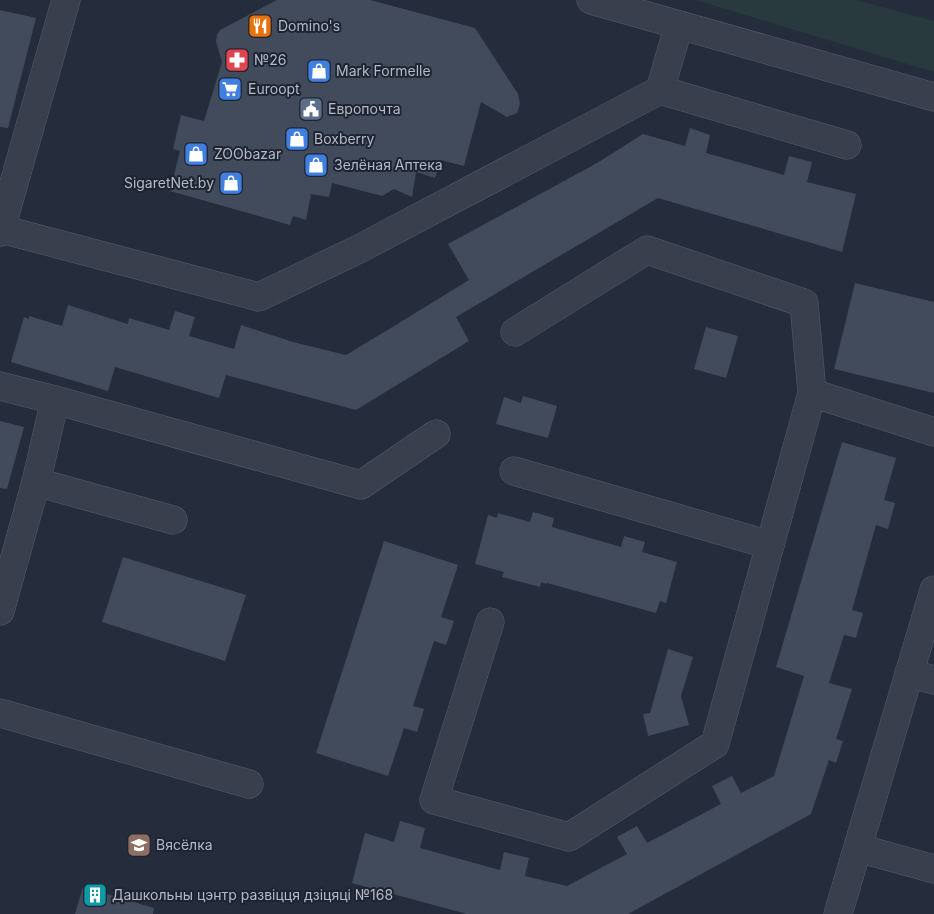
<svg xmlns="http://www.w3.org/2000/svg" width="934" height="914" font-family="Inter,sans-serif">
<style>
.green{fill:#283a3e}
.building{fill:#414b5b}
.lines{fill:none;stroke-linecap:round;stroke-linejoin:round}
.minor-casing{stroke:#575d6a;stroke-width:29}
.minor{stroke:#393f4c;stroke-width:28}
.labels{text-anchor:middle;stroke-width:4;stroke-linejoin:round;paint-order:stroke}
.poi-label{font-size:14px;fill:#b5bac7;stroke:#1e2431;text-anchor:start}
</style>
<rect width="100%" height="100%" fill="#252d3c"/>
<polygon class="green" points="696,0 856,0 934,21 934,72"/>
<g class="building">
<polygon points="277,0 370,0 475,28 518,94 520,104 517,113 507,117 481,102 464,166 441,160 435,178 416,172 412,197 394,189 382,196 332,183 329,197 311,194 306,220 293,216 290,225 170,191 180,151 173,149 181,115 204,121 222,62 216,41 217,35 220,30"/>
<polygon points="0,10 36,18 8,128 0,127"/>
<polygon points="690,128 710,135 706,153 784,175 789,156 812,162 807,182 856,194 842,252 658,198 456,317 469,341 356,410 226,375 219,398 115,367 108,391 11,362 24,317 29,319 29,316 62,326 68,305 128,324 129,318 169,330 175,311 195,317 189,336 234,349 241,325 293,342 346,355 399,323 469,280 448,244 597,163 643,134 685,146"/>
<polygon points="855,283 934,302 934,393 834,369"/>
<polygon points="706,327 738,336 726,378 694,369"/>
<polygon points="523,396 557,406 548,438 496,424 504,397 521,403"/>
<polygon points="0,421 24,427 7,489 0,488"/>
<polygon points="842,442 896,458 884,500 895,503 888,529 876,525 852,610 863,613 856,638 844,635 829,683 852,689 836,739 843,741 836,763 829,760 811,814 628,914 467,914 352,883 365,833 394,842 400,821 425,828 420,848 500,870 504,852 529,858 525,876 567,886 627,854 617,837 637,826 647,843 721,804 712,786 732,776 741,793 774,776 804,676 776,667"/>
<polygon points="533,512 554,518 552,527 621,547 624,536 645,542 642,552 677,562 666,603 660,601 656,613 547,583 547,584 541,582 540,587 502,577 504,572 475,564 488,515 497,518 498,513 530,522"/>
<polygon points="384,541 458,565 441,617 454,621 446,645 434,641 413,706 424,709 417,732 404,728 388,776 316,753"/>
<polygon points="123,557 246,595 225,661 102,622"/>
<polygon points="668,649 693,657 681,696 689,725 648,736 643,714 650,713"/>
<polygon points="83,887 154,908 153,914 75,914"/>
</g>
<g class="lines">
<g class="minor-casing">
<g id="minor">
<polyline points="591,0 934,97"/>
<polyline points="660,90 847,145"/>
<polyline points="1,229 259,297 359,249 660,90 679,25"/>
<polyline points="0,232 66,0"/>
<polyline points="515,332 647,250 804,303 812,393 934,432"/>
<polyline points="0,386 55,400 36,482 0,611"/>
<polyline points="55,400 361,485 436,434"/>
<polyline points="514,471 770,545"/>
<polyline points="36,482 173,520"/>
<polyline points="490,622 434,800 569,837 715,744 812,393"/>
<polyline points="909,673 934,680"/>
<polyline points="0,713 249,784"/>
<polyline points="858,848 934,869"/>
<polyline points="838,914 934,590"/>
</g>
</g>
<use href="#minor" class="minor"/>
</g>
<defs>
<g id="restaurant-square" transform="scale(1.25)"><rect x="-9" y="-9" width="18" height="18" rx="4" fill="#e8710a" stroke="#1e2431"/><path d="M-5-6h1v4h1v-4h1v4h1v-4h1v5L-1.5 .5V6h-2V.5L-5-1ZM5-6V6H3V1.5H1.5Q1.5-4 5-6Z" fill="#fff"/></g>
<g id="pharmacy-square" transform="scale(1.25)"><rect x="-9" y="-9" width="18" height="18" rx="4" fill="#e0444e" stroke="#1e2431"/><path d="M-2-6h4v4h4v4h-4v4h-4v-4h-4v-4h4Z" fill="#fff"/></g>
<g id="shop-square" transform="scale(1.25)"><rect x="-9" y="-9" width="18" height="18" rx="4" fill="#3f7fe0" stroke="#1e2431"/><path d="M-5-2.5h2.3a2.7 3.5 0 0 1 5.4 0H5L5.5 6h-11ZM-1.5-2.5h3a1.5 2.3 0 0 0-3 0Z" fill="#fff"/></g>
<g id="supermarket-square" transform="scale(1.25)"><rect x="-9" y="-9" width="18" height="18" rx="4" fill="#3f7fe0" stroke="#1e2431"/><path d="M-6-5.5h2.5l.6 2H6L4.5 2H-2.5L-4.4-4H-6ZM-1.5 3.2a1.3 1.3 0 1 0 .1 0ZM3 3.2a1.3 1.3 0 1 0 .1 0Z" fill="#fff"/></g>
<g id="civic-square" transform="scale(1.25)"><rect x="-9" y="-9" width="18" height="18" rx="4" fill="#5c6f8a" stroke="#1e2431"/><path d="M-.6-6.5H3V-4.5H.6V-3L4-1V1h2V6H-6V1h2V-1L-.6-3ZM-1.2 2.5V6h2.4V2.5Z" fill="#fff"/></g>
<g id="school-square" transform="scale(1.25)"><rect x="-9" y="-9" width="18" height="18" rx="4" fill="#8d6e63" stroke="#1e2431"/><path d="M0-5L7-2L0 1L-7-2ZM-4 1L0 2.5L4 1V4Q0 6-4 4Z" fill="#fff"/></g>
<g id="building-square" transform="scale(1.25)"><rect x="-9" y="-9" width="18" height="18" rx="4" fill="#0f9aa8" stroke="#1e2431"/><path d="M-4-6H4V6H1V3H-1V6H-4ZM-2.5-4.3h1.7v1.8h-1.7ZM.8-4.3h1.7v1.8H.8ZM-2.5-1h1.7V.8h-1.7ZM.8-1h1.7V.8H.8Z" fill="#fff"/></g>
</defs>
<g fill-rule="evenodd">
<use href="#restaurant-square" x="260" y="26"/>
<use href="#pharmacy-square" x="237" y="60"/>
<use href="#shop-square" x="319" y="71"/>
<use href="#supermarket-square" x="230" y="89"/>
<use href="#civic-square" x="311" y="109"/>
<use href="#shop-square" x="297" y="139"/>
<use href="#shop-square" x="196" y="154"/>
<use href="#shop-square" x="316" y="165"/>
<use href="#shop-square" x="231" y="183"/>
<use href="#school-square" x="139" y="845"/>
<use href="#building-square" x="95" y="895"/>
</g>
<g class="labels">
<g class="poi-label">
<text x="278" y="31">Domino's</text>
<text x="254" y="65">№26</text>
<text x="336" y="76">Mark Formelle</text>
<text x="248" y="94">Euroopt</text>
<text x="328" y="114">Европочта</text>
<text x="314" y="144">Boxberry</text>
<text x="214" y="159">ZOObazar</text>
<text x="334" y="170">Зелёная Аптека</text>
<text x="214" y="188" text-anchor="end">SigaretNet.by</text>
<text x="156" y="850">Вясёлка</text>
<text x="112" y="900">Дашкольны цэнтр развіцця дзіцяці №168</text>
</g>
</g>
</svg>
